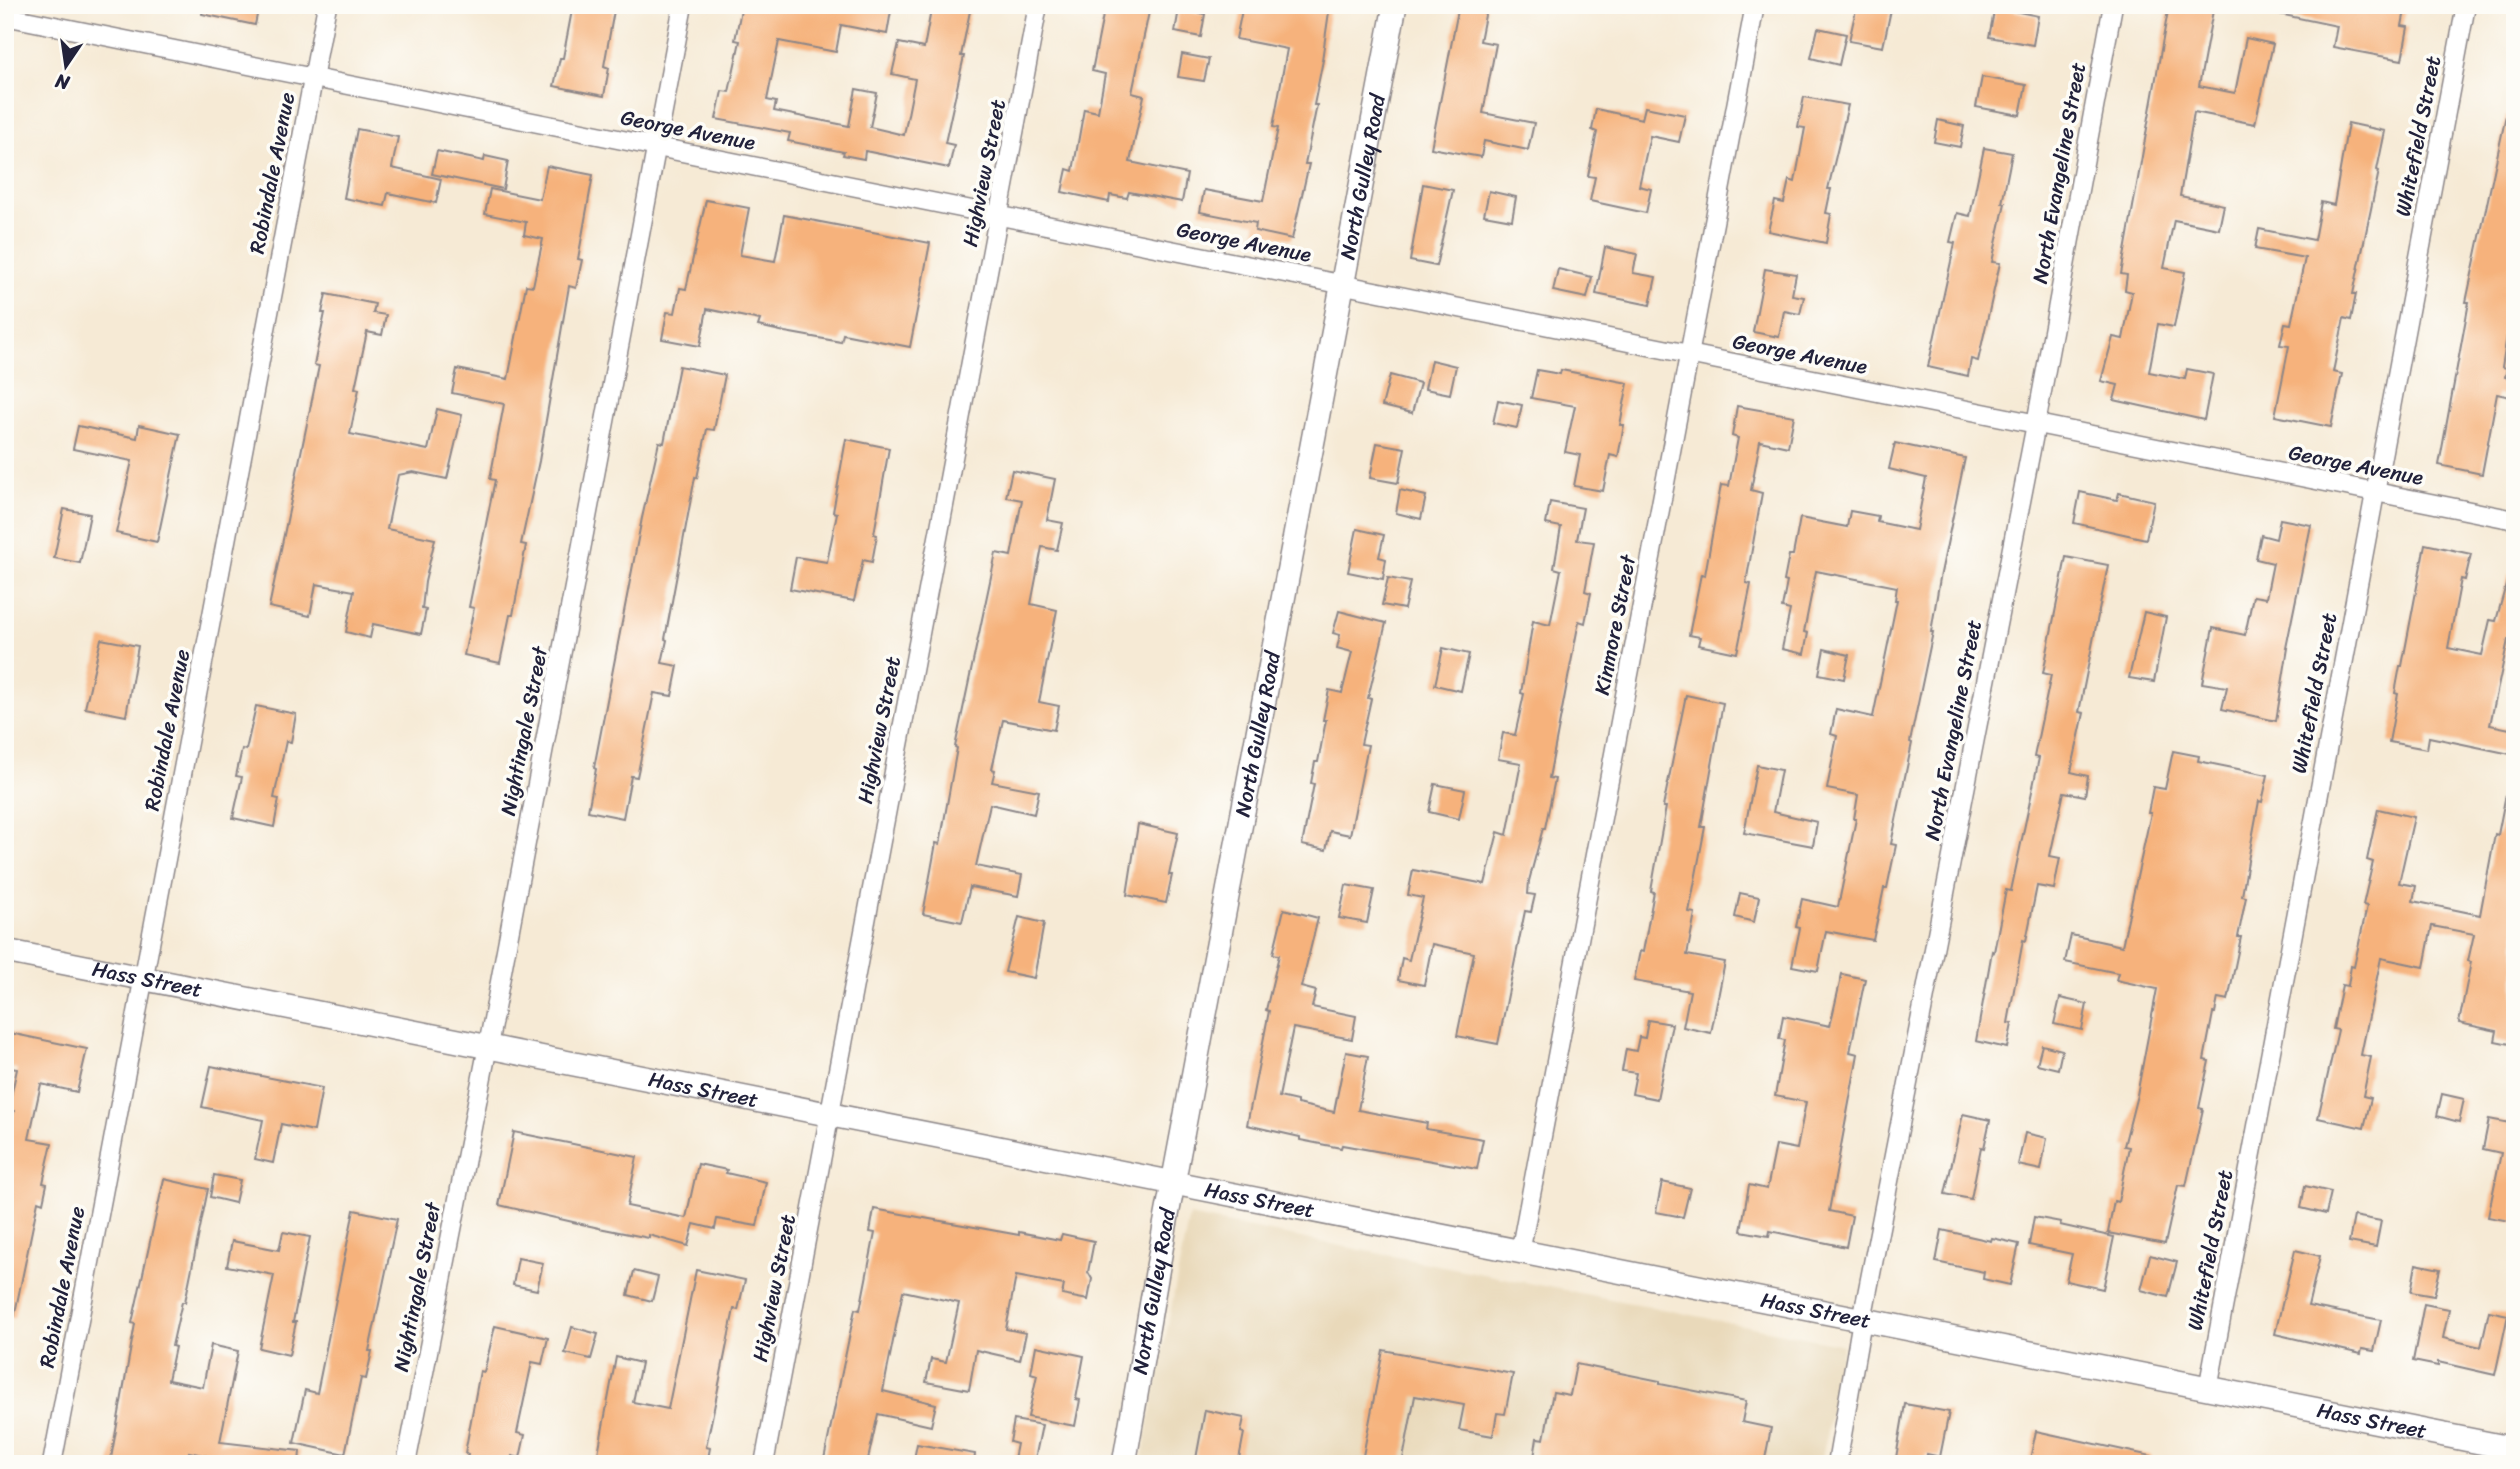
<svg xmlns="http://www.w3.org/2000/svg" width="2520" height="1469" font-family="Sriracha,sans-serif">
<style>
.built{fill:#e9d9ba}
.building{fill:#f6b27b}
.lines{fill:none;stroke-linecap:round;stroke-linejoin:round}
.minor-casing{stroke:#8c8688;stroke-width:21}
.tertiary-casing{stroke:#8c8688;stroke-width:26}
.minor{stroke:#fff;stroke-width:18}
.tertiary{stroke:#fff;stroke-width:23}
.labels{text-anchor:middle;stroke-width:7;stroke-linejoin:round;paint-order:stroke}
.street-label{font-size:21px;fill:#22223b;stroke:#fdfcf7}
</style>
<rect width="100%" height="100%" fill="#fdfcf7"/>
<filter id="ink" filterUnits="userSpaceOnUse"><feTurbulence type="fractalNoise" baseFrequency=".0143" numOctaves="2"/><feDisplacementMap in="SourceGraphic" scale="14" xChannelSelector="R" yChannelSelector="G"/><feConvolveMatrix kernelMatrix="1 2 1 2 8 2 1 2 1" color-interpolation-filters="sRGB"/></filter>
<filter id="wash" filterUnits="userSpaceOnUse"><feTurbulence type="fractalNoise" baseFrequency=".00686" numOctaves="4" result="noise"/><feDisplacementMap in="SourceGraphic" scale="28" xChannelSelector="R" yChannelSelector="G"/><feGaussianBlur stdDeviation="1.57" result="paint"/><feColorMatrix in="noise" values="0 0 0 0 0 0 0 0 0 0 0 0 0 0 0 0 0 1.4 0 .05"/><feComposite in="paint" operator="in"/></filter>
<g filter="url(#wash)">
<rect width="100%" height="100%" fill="#f6ead5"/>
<polygon class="built" points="1189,1216 1843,1345 1821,1464 1141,1464"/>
<g id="blocks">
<g class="building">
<polygon points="203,5 259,5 255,25 202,14"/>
<polygon points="573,5 615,5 604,66 609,68 604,96 554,86 560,58 563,58"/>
<polygon points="742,5 859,5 891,11 887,34 841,25 836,52 779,41 767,100 776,102 774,111 849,126 856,89 877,93 870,127 904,135 915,79 892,74 899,43 924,48 932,5 970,11 961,56 964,56 945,143 954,145 949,168 865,151 864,159 843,155 844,152 788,141 790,133 716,119 722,91 729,92 740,41 735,40"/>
<polygon points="1105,5 1118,5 1149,12 1132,93 1144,96 1130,162 1187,174 1182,202 1129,192 1127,198 1110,195 1109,202 1062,192 1067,169 1073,171 1084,109 1098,112 1105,74 1092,71"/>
<polygon points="1243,5 1330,5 1322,60 1323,60 1314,105 1317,105 1305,164 1309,164 1292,239 1255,231 1256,223 1200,212 1204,190 1263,201 1278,128 1273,127 1287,49 1236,39"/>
<polygon points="1459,5 1487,5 1480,41 1496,44 1483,113 1534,123 1528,150 1484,141 1481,157 1431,148"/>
<polygon points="1857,5 1892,5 1883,47 1849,41"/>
<polygon points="2169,5 2214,5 2199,86 2235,93 2246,38 2273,44 2255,124 2194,112 2180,196 2224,205 2219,229 2174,220 2164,268 2185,272 2174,327 2158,324 2149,372 2185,379 2187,369 2213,374 2204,420 2114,400 2118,385 2101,381 2113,337 2123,339 2132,292 2125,290 2127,275 2121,274"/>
<polygon points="2280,5 2406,5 2402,26 2408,27 2402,60 2333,47 2337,26 2279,14"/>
<polygon points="1995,7 2038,16 2033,45 1989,37"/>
<polygon points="1179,9 1205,14 1201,37 1175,32"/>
<polygon points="1818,28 1846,34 1839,65 1811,58"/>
<polygon points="1182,54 1209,59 1204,81 1178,77"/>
<polygon points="1982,77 2026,85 2020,115 1976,107"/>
<polygon points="1804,97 1848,105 1828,189 1831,189 1826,213 1831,214 1826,243 1768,231 1775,201 1784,203 1789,180 1795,182 1805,128 1798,127"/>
<polygon points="1645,107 1685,115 1679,142 1650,136 1639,186 1651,189 1646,213 1590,201 1595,177 1588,176 1597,132 1592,130 1596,109 1642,119"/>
<polygon points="2506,115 2515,116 2515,285 2502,367 2507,368 2505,377 2515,379 2515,398 2497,394 2482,474 2439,465 2469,302 2466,302"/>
<polygon points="1938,120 1964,126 1960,147 1934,142"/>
<polygon points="2348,123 2385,131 2377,170 2379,171 2353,294 2356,294 2351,320 2344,318 2333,372 2342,374 2331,427 2275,416 2289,346 2280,345 2285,323 2291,324 2305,258 2255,249 2259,229 2314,240 2321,202 2334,205"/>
<polygon points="357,129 398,137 392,168 441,179 436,203 388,193 385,206 344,198"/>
<polygon points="1984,148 2012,153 2002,203 2005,203 1992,262 2000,263 1978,361 1971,359 1968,376 1928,367 1955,243 1950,242 1957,213 1970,216"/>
<polygon points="437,151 484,161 485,156 508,161 503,189 432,174"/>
<polygon points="547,166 593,175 578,259 582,260 576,288 569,286 539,461 521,544 526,545 513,615 510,615 500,663 464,655 474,608 469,607 495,480 490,479 504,404 452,393 457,369 508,379 526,285 533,286 543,239 524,235 526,222 485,214 490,189 540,199"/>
<polygon points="1423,184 1453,190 1436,266 1410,261"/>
<polygon points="1489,191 1516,197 1512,220 1484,215"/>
<polygon points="706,200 749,208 740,255 775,261 784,215 930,243 910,347 843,334 841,342 785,332 758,326 760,320 707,309 700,346 662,339 667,312 675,313 680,288 686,289"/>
<polygon points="1605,247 1637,254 1633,273 1656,277 1650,305 1596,294"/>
<polygon points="1558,269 1592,277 1587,298 1553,291"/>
<polygon points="1765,269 1796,274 1792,295 1804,297 1800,314 1784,311 1779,337 1753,332"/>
<polygon points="326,294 375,304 373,313 386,315 382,335 367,332 355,388 359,389 350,434 428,450 437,409 462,415 447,479 413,472 398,475 387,529 435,539 425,582 422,609 426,610 421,634 373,624 370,638 346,632 354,591 316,584 310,616 269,607 319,366 314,365 325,313 322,313"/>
<polygon points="1431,360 1456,366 1450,394 1425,389"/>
<polygon points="679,366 725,375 714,430 707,429 697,478 695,477 665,639 667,640 662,663 678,666 672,696 654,693 637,777 631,776 623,818 588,811 596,769 594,768 642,518 659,442 664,443"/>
<polygon points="1537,370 1560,374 1561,370 1628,383 1620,425 1624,425 1618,457 1610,455 1603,491 1574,486 1580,455 1565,452 1575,406 1531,398"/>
<polygon points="1390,375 1420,383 1412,413 1382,406"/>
<polygon points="1498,400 1522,405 1517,428 1493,423"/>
<polygon points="1737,406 1794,416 1788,447 1760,441 1751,490 1762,493 1746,583 1751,584 1737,653 1698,645 1700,637 1689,635 1701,574 1705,575 1721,485 1729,486 1738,438 1732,436"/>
<polygon points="139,425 180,434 157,542 116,533 132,461 73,449 78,426 137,438"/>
<polygon points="846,439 889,448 874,534 877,535 872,562 863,560 854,601 790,589 796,557 827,562 837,513 833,512"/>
<polygon points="1377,443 1405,448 1398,483 1370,478"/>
<polygon points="1895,443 1965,458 1940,578 1931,632 1933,632 1910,742 1912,743 1891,844 1896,845 1887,888 1884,888 1873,940 1826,931 1818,971 1792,966 1800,928 1796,927 1802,899 1838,907 1856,819 1854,819 1858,795 1827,789 1837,736 1831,734 1836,709 1873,717 1897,600 1895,600 1897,587 1816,571 1804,632 1808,633 1804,654 1782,649 1790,610 1782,608 1787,582 1784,581 1789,555 1793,555 1800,518 1847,527 1850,511 1878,516 1877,522 1916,530 1926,478 1889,469"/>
<polygon points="1012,470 1055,479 1047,520 1063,523 1057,550 1042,547 1031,604 1057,610 1039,702 1059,706 1054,730 1003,720 992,769 995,770 992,782 1039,791 1034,814 990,804 976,866 1022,875 1018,896 970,887 962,922 923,914 936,843 940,844 957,748 955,747 996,553 1011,556 1022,500 1006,497"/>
<polygon points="1400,490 1426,496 1421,519 1396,513"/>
<polygon points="2080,492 2117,500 2119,493 2154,501 2146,539 2074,523"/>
<polygon points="1550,502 1583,508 1577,540 1594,542 1585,591 1591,593 1585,623 1579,621 1569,673 1549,778 1555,779 1545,828 1543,828 1529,881 1528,894 1535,895 1531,912 1525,911 1498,1044 1457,1036 1474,953 1432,944 1424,985 1398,980 1402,958 1409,960 1423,898 1408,895 1413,870 1485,884 1498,832 1507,835 1521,763 1498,759 1503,733 1515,735 1524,694 1521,693 1533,621 1550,625 1561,570 1554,568 1561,527 1546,524"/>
<polygon points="64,509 90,514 80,563 54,558"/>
<polygon points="2280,519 2311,525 2286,648 2288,648 2276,721 2222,709 2227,687 2202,683 2213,628 2245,635 2253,596 2266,598 2273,563 2256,559 2261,535 2276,539"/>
<polygon points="1357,529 1384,535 1379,557 1386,559 1383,579 1348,572"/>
<polygon points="2425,544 2471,554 2465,580 2461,579 2448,648 2482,655 2490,620 2496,621 2509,574 2515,575 2515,618 2510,640 2508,640 2490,725 2515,730 2515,755 2429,737 2427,749 2389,742 2398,694 2395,693 2400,666 2402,666"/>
<polygon points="2066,557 2108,565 2079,712 2084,713 2071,772 2088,776 2085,796 2064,792 2050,856 2060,858 2054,889 2037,886 2026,941 2023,940 2008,1023 2012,1024 2007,1048 1976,1041 1992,951 1994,952 2006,890 2011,891 2039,758 2034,757 2051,675 2043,673"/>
<polygon points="1388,578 1410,582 1404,609 1382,605"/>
<polygon points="1339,611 1386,623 1368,698 1371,699 1361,744 1368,745 1350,835 1330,831 1326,850 1302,845 1314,784 1311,783 1315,762 1318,762 1326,720 1323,720 1329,690 1342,693 1352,652 1337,648 1340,635 1333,633"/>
<polygon points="2144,612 2166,617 2154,682 2129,678"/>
<polygon points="101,639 138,646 126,716 85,708"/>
<polygon points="1443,648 1469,654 1461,691 1435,685"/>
<polygon points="1824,649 1849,655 1844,679 1819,674"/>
<polygon points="1686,695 1723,703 1701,827 1705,827 1689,912 1695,913 1687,955 1725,962 1711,1033 1683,1027 1690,991 1634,981 1640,951 1643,952 1654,892 1651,891 1666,807 1663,807"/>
<polygon points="256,706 296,714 291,742 286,741 274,798 279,799 274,827 233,818 242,777 236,776 242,749 246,750"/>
<polygon points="2173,751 2199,756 2198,761 2268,775 2262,802 2259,801 2249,855 2242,896 2246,897 2238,937 2241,937 2228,1000 2218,998 2215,1013 2213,1013 2204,1060 2209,1061 2199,1108 2203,1109 2186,1186 2178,1185 2165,1244 2108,1233 2114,1201 2118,1202 2129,1147 2124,1146 2137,1095 2157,989 2116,980 2118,973 2065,962 2071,935 2122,946 2151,813 2148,813 2153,787 2165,789"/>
<polygon points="1757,765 1781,770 1773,812 1817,822 1813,846 1744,833"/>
<polygon points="1435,784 1465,790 1459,819 1429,812"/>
<polygon points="2506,794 2515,795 2515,862 2511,884 2515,884 2515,1045 2495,1041 2497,1031 2459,1023 2471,962 2468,961 2474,934 2432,926 2424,967 2381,958 2361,1055 2371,1057 2363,1096 2371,1098 2364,1128 2318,1118 2338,1030 2333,1029 2342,985 2348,986 2351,966 2354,967 2367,906 2363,905 2373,862 2367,860 2378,809 2414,817 2399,883 2416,886 2413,901 2480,915 2495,834 2498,835"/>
<polygon points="1138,824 1178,833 1169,875 1172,875 1166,903 1127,895"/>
<polygon points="1346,885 1374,890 1367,923 1339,918"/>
<polygon points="1740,893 1759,897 1754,922 1735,917"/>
<polygon points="1284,909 1318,918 1301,987 1316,991 1312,1007 1356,1016 1352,1039 1293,1028 1279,1097 1297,1101 1297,1104 1334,1112 1346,1052 1368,1056 1358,1110 1427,1123 1426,1129 1483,1139 1477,1169 1342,1145 1341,1148 1300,1140 1300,1137 1247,1125 1269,1011 1266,1010 1279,955 1273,954"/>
<polygon points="1019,917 1044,923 1034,978 1005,972"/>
<polygon points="1842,974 1865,979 1850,1052 1858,1054 1829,1211 1852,1216 1846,1247 1770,1231 1769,1236 1741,1231 1749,1185 1767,1189 1776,1145 1797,1149 1806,1102 1775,1096 1785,1040 1779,1039 1783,1016 1830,1026"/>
<polygon points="2060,998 2087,1004 2082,1030 2054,1024"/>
<polygon points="1648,1020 1672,1024 1657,1099 1632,1094 1636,1073 1622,1071 1626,1049 1636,1051 1639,1037 1645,1038"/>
<polygon points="5,1032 87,1049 77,1092 41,1084 29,1139 52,1143 43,1183 47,1184 43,1203 38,1201 14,1318 5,1317 5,1151 14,1111 8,1110 17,1069 5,1067"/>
<polygon points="2042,1045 2062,1050 2058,1069 2037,1064"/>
<polygon points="211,1066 322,1088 314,1131 281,1124 273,1163 255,1159 263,1120 202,1107"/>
<polygon points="2442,1094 2464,1099 2459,1122 2437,1116"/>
<polygon points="1963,1114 1990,1120 1984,1148 1981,1147 1971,1199 1945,1194"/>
<polygon points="2489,1119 2515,1124 2515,1222 2488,1217 2501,1153 2483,1149"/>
<polygon points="514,1132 637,1157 627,1206 686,1218 698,1164 727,1170 726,1173 766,1182 757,1226 717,1219 715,1229 694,1224 688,1246 649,1235 649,1238 599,1228 499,1205"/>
<polygon points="2025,1133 2047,1138 2041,1170 2018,1165"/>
<polygon points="214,1175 240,1180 235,1203 210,1197"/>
<polygon points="164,1179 208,1189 185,1302 182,1302 172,1346 175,1347 168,1380 203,1387 211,1345 238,1351 220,1442 300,1451 299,1464 243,1464 189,1452 188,1464 110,1464 135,1324 132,1323"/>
<polygon points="1662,1182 1690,1188 1683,1217 1656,1212"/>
<polygon points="2305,1186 2331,1192 2326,1214 2301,1208"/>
<polygon points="874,1209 1019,1235 1019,1232 1060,1240 1062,1234 1094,1241 1088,1272 1092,1279 1088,1300 1062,1295 1064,1285 1016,1276 1006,1329 1026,1333 1020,1360 976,1350 969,1390 926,1382 931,1359 946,1362 959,1303 903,1291 883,1391 936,1404 931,1426 878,1414 867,1464 823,1464 855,1309 860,1310 875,1233 870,1232"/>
<polygon points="354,1210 397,1219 369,1351 372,1351 366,1379 361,1378 345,1454 294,1443 305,1390 317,1393"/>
<polygon points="2354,1216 2381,1221 2376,1247 2349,1242"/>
<polygon points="2034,1217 2061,1222 2060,1225 2114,1237 2103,1289 2066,1281 2072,1254 2029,1245"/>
<polygon points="1942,1230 1991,1241 1992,1238 2019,1244 2010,1285 1983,1279 1984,1272 1936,1262"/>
<polygon points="283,1232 310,1237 293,1322 296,1322 289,1355 259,1348 274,1275 227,1266 232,1241 279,1250"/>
<polygon points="2295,1250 2320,1256 2308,1306 2381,1320 2374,1351 2362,1349 2361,1354 2275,1334"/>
<polygon points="2150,1255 2177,1262 2168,1297 2141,1290"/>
<polygon points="518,1258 543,1263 537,1290 513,1285"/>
<polygon points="2416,1264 2440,1269 2434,1296 2411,1292"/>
<polygon points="696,1270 745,1280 738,1310 734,1309 717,1394 706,1447 710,1448 707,1464 596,1464 616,1357 641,1363 633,1402 668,1409"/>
<polygon points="634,1271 658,1277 652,1301 628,1295"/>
<polygon points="2424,1304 2449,1309 2443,1338 2481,1347 2489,1311 2508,1315 2495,1375 2438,1362 2438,1366 2413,1361"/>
<polygon points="495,1326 548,1338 542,1364 532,1362 517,1433 525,1435 520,1458 512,1456 510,1464 466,1464 468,1454 465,1453 480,1371 484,1372"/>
<polygon points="572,1327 598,1334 591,1359 565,1353"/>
<polygon points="1036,1346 1084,1356 1076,1399 1080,1400 1075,1426 1028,1417 1037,1375 1031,1373"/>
<polygon points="1383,1350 1513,1374 1505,1414 1497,1413 1493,1436 1459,1430 1464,1405 1415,1396 1402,1464 1363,1456"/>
<polygon points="1576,1364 1660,1381 1660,1384 1746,1401 1742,1422 1771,1428 1764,1464 1533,1464 1537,1438 1544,1439 1553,1392 1570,1395"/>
<polygon points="1905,1404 1949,1412 1940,1457 1927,1454 1925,1464 1895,1464"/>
<polygon points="1205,1410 1244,1418 1241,1432 1244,1433 1238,1464 1195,1464"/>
<polygon points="1014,1420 1042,1425 1034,1464 1013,1464 1017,1444 1010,1442"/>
<polygon points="2036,1431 2151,1456 2150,1464 2029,1464"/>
<polygon points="917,1444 975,1454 974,1464 913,1464"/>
</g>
</g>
</g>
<g filter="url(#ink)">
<use href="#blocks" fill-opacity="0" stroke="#8c8688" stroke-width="2"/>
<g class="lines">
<g class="minor-casing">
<g id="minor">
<polyline points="5,16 2515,520"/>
<polyline points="1520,1253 1755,5"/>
<polyline points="2208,1389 2466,5"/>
<polyline points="52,1464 327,5"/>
<polyline points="406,1464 488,1046 683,5"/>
<polyline points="764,1464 1038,5"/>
<polyline points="1837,1464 1862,1320 2036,424 2113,5"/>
</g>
</g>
<g class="tertiary-casing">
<g id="tertiary">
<path id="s1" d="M5 951 2515 1449"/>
<path id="s2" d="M1124 1464 1165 1226 1395 5"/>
</g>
</g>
<use href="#minor" class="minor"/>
<use href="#tertiary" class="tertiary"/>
</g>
</g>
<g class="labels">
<g class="street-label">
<text transform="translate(688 130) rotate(11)" y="7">George Avenue</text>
<text transform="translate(2418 136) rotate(-79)" y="7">Whitefield Street</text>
<text transform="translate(272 173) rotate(-79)" y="7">Robindale Avenue</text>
<text transform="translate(984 173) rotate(-79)" y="7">Highview Street</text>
<text transform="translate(2059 173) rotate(-80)" y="7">North Evangeline Street</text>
<text dy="7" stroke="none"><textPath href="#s2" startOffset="1309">North Gulley Road</textPath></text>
<text transform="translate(1244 242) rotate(11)" y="7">George Avenue</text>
<text transform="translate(1800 354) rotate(11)" y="7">George Avenue</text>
<text transform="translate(2356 465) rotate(11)" y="7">George Avenue</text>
<text transform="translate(1615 625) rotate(-79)" y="7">Kinmore Street</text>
<text transform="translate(2314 693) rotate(-79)" y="7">Whitefield Street</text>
<text transform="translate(167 730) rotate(-79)" y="7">Robindale Avenue</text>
<text transform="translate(879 730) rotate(-79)" y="7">Highview Street</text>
<text transform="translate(1953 730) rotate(-79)" y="7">North Evangeline Street</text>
<text transform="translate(524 731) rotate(-79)" y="7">Nightingale Street</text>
<text dy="7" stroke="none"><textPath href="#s2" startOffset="742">North Gulley Road</textPath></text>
<text dy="7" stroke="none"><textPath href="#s1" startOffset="145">Hass Street</textPath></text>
<text dy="7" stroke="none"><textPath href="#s1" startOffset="712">Hass Street</textPath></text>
<text dy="7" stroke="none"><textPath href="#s1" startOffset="1279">Hass Street</textPath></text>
<text transform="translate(2210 1250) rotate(-79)" y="7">Whitefield Street</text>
<text transform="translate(62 1287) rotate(-79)" y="7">Robindale Avenue</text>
<text transform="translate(417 1287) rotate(-79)" y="7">Nightingale Street</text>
<text transform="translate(774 1288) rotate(-79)" y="7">Highview Street</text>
<text dy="7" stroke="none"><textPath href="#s2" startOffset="175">North Gulley Road</textPath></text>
<text dy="7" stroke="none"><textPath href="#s1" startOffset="1846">Hass Street</textPath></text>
<text dy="7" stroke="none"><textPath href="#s1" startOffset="2413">Hass Street</textPath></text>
</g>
</g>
<rect width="2520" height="1469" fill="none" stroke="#fdfcf7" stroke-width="28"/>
<g transform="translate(66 66) rotate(193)" stroke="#fdfcf7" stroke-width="5" paint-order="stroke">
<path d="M0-5L12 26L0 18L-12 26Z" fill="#22223b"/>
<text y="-10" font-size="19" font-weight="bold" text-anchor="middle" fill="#22223b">N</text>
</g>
</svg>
